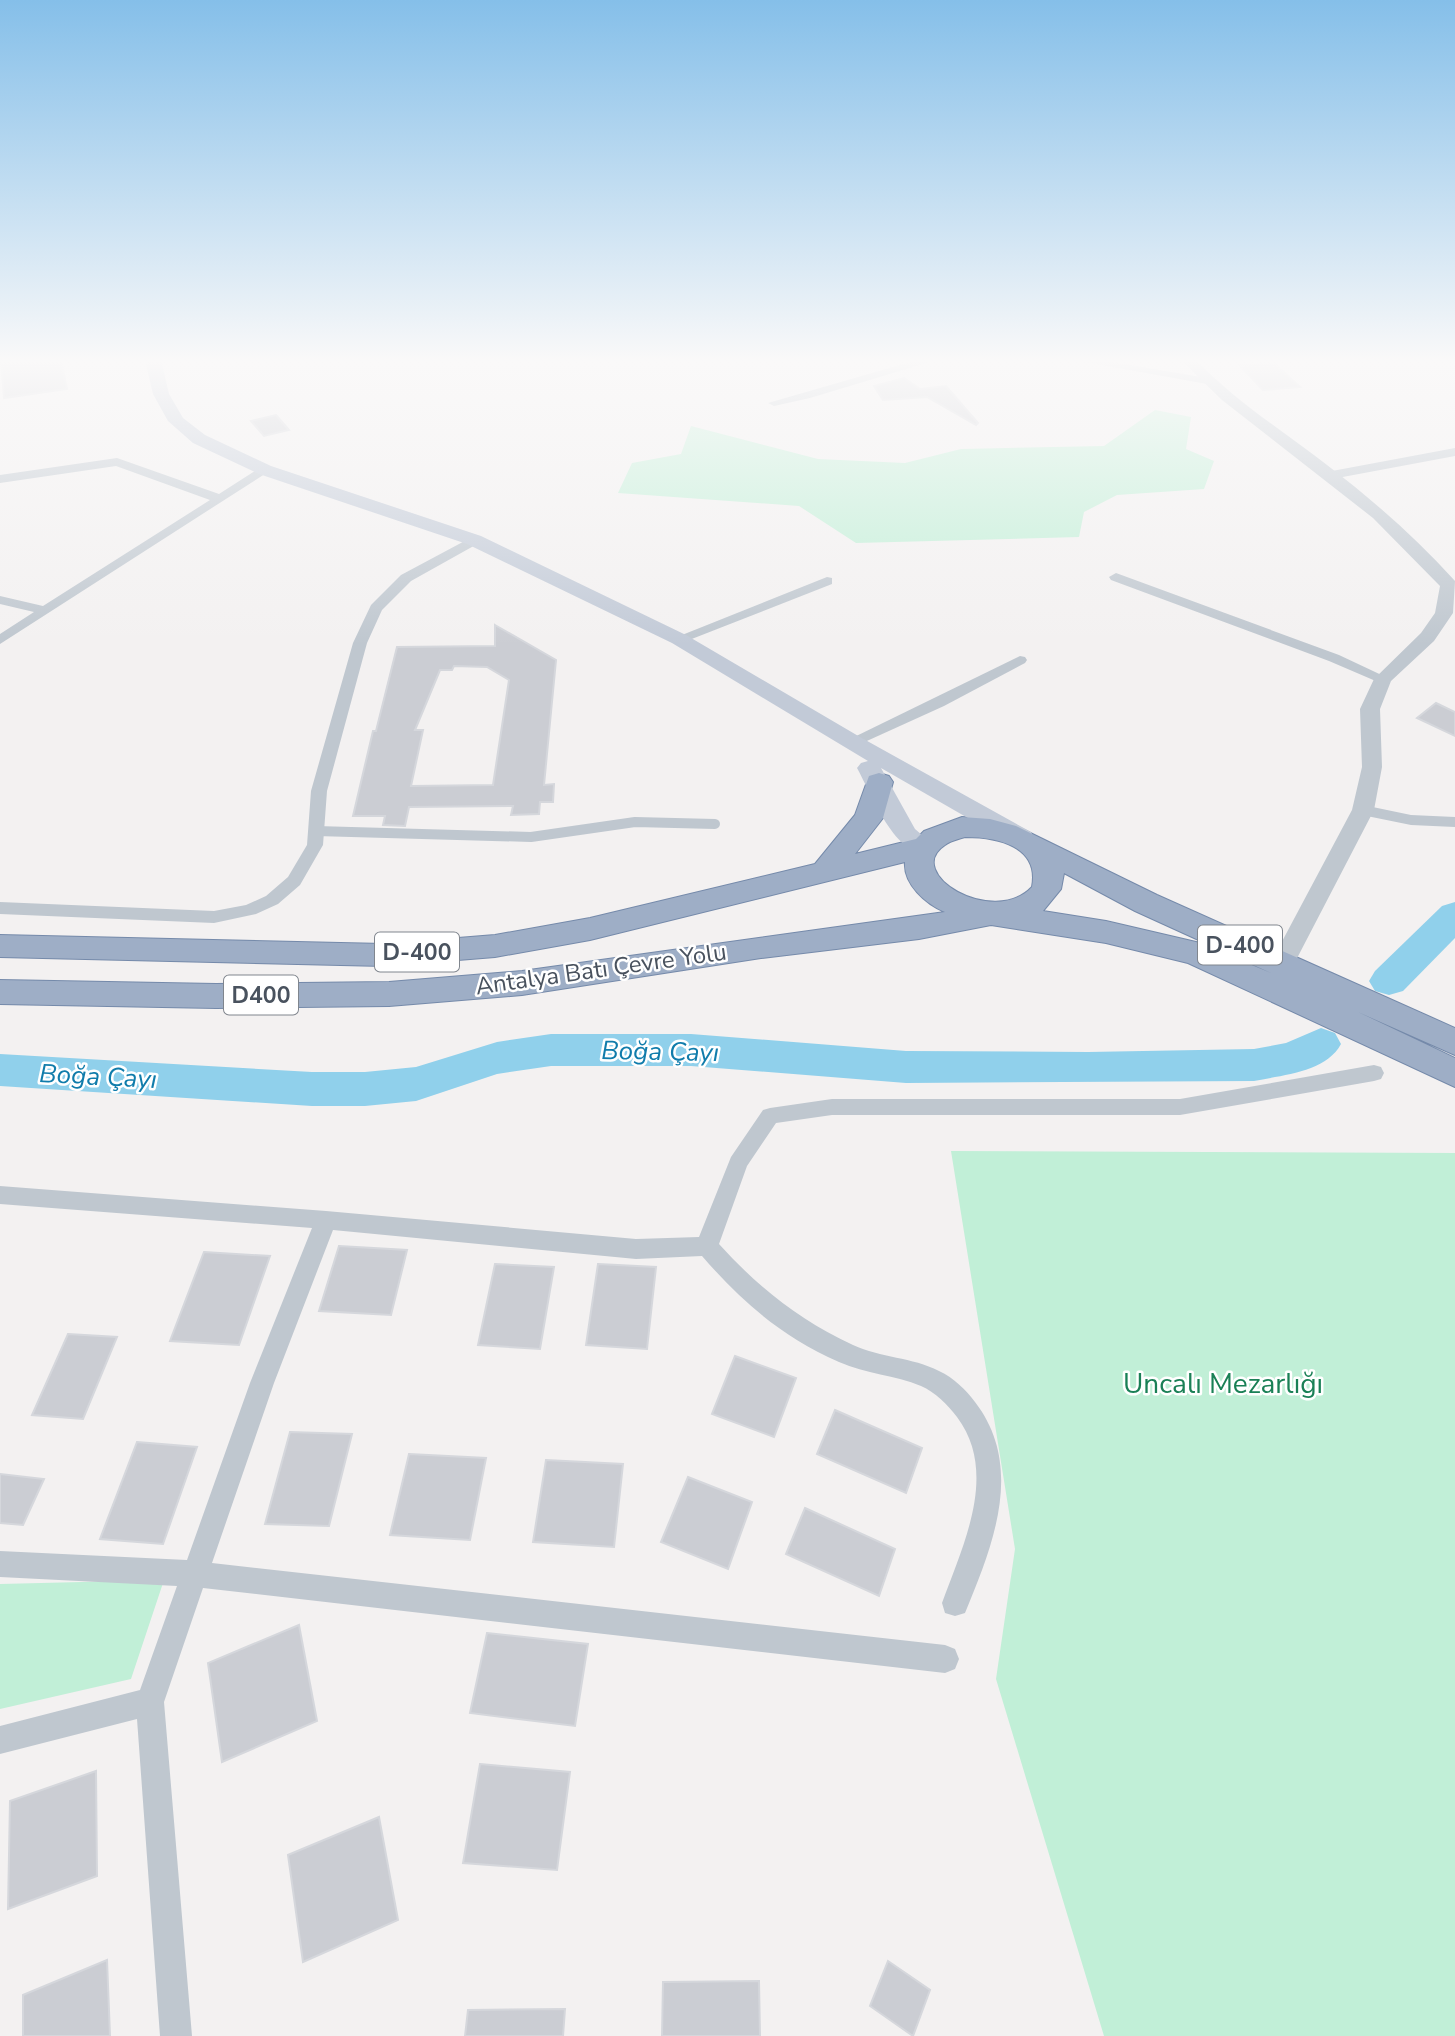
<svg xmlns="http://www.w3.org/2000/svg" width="1455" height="2036" font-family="'Nunito Sans',sans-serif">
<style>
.green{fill:#c1efd7}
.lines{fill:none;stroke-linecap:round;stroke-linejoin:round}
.river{fill:#90d0eb;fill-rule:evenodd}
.building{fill:#cbcdd3;stroke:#d5d7dc;stroke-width:2;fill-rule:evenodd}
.trunk-casing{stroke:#758aaa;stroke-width:2}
.service{stroke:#bfc7cf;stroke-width:10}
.minor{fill:#bfc7cf;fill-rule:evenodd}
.tertiary{fill:#bfc7cf;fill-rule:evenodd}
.secondary{fill:#c2cad7;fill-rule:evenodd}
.trunk{fill:#9eaec6;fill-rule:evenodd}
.labels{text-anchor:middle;stroke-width:5;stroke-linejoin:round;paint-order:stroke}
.shield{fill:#fff;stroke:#80868e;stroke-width:2}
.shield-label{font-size:23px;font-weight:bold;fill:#49525e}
.street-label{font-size:24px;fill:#49525e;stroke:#fff}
.water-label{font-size:26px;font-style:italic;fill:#107cab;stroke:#fff}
.near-park-label{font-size:28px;fill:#1a8056;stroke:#fff}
</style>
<rect width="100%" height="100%" fill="#f3f1f1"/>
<g class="green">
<polygon points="1155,410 1191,417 1186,449 1214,461 1204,489 1117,495 1084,512 1079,537 856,543 799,506 618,493 632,463 681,454 691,426 818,459 905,463 961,449 1104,446"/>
<polygon points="951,1151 1455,1153 1455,2036 1104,2036 996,1679 1015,1549"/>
<polygon points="164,1580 131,1679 0,1709 0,1584"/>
</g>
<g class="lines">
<g class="river">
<polygon points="1455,902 1455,938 1403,991 1389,995 1375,991 1369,981 1375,971 1442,906"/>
<path d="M1321 1028 1335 1033 1341 1044C1326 1072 1283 1075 1254 1081L906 1083 691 1066H551L497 1074 416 1101 365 1106H312L0 1086V1054L312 1072H365L416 1067 497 1042 551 1034H691L906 1051 1088 1052 1254 1049 1286 1043Z"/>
</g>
</g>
<g class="building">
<polygon points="1,360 61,360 67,389 4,398"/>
<polygon points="1274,363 1300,387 1263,390 1239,365"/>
<polygon points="904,378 920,389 946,386 978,423 976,425 927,397 883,400 874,386"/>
<polygon points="276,415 289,430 264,436 251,421"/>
<path d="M495 625 556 660 544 785 554 784 553 802H540L539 814 511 815 513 806 409 807 405 826 383 825 385 816H353L373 731H376L397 647 495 646ZM454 666 487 667 509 680 493 785 411 786 423 730H415L440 670H452Z"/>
<polygon points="1436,703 1455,712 1455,736 1417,718"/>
<polygon points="339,1246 407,1250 391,1315 319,1311"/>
<polygon points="204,1252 270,1256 239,1345 170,1341"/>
<polygon points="495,1264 554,1267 540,1349 478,1345"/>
<polygon points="598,1264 656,1267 647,1349 586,1345"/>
<polygon points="68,1334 117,1337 83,1419 32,1415"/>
<polygon points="735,1356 796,1378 774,1437 712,1414"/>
<polygon points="835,1410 922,1448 906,1493 817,1454"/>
<polygon points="290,1432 352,1434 329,1526 265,1524"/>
<polygon points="137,1442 197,1447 163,1544 100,1539"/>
<polygon points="409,1454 486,1458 470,1540 390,1535"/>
<polygon points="546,1460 623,1464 614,1547 533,1542"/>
<polygon points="0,1474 44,1479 23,1525 0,1523"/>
<polygon points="688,1477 752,1502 728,1569 661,1542"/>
<polygon points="805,1508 895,1549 879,1596 786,1554"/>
<polygon points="299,1625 317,1721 222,1762 208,1663"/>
<polygon points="487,1633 588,1644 575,1726 470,1713"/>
<polygon points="480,1764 570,1772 557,1870 463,1863"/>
<polygon points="96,1771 97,1876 8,1909 10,1801"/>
<polygon points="379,1817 398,1920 303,1962 288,1855"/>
<polygon points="107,1960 110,2036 23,2036 23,1995"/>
<polygon points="888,1961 930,1990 913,2036 870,2006"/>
<polygon points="759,1981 760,2036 662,2036 663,1982"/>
<polygon points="565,2009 563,2036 465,2036 468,2010"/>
</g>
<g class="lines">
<g class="trunk-casing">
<path id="trunk" d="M879 773 889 776 893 782 883 818 855 854 916 839 924 831 962 817 990 819 1016 826 1157 895 1455 1028V1055L1358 1012 1455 1058V1087L1188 963 1106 943 991 925 919 939 761 958 522 995 389 1006 216 1008 0 1004V980L216 984 389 982 522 971 945 912C926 904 903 884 905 862L590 940 495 957 384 966 0 957V935L384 944 495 935 590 918 815 864 855 815 869 776ZM965 837C997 837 1040 846 1032 887 993 928 902 873 945 845 950 841 959 839 965 837ZM1064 873 1135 911 1271 973 1196 942 1106 921 1043 911 1061 889Z"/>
</g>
<polyline class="service" points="316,831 531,837 635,822 715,824"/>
<g class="minor">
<polygon points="917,360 936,360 810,398 774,406 768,403"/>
<polygon points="1074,360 1101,360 1207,378 1212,381 1207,384"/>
<polygon points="1455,448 1455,456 1332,479 1326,475 1332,471"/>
<polygon points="117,458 219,494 261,467 271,470 0,644 0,634 34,612 0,604 0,596 43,606 210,500 116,466 0,483 0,475"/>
<polygon points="474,536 480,540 479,543 411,581 382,610 367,643 327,791 323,845 300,885 278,904 256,914 214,923 0,914 0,902 214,911 246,905 266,896 288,877 307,845 311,791 353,643 371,605 401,575"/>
<polygon points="1116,573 1339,655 1390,679 1388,682 1378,682 1329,661 1111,580 1109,577"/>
<polygon points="827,577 832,578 832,584 684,642 679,643 672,639"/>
<polygon points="1020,656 1025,657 1027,660 1025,663 944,706 858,745 852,747 844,742"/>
<polygon points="1363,805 1411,815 1455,817 1455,827 1411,825 1357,814 1355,810 1357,806"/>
<path d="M1374 1065 1381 1067 1384 1073 1381 1079 1374 1081 1180 1115H832L776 1123 747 1166 719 1244C759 1288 799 1320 853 1345 881 1358 912 1357 939 1371 954 1378 966 1390 975 1402 1025 1467 993 1545 965 1613L955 1616 945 1613 942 1603C963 1545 999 1473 957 1417 948 1405 935 1392 921 1386 895 1375 866 1374 839 1362 781 1336 743 1303 702 1256L636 1259 333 1230 274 1383 212 1563 945 1645 955 1649 959 1659 955 1669 945 1673 203 1588 164 1702 192 2036H160L137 1719 0 1754V1726L140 1690 177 1586 0 1577V1551L187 1560 250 1383 312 1228 0 1204V1186L326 1211 636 1239 699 1237 731 1157 763 1110 770 1108 832 1099H1180Z"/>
</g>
<path class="tertiary" d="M1181 360H1196C1235 401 1283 431 1327 465 1373 500 1416 538 1455 581L1453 613 1434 641 1391 681 1380 709 1382 767 1374 810 1294 964 1290 970 1282 973 1274 970 1270 964 1352 810 1362 767 1360 709 1374 679 1421 633 1435 613 1440 586 1373 518 1222 400Z"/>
<path class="secondary" d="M145 360H161L169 394 183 418 205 435 271 466 481 536 686 635 860 737 1031 832 1034 838 1031 844 1022 846 1013 844 881 768 915 829 936 847 933 853C897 863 871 793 857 768L861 763 868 761 672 643 467 544 259 474 193 443 168 421 153 394Z"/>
<use href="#trunk" class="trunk"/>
</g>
<linearGradient id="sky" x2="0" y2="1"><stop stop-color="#85bfe9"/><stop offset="0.56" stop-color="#faf9f9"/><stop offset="1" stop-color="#faf9f9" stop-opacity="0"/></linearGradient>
<rect width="1455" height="645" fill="url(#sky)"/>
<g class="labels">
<g class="shield">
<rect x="1198" y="925.5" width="84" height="39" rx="5"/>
<rect x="375" y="932.5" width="84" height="39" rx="5"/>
<rect x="224" y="975.5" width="74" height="39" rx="5"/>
</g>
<g class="shield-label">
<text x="1240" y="953">D-400</text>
<text x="417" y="960">D-400</text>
<text x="261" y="1003">D400</text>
</g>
<g class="street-label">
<text transform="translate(601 969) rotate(-8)" y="8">Antalya Batı Çevre Yolu</text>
</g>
<g class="water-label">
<text transform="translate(660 1051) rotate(1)" y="9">Boğa Çayı</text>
<text transform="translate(98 1076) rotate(3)" y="9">Boğa Çayı</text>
</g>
<g class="near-park-label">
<text x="1223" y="1393">Uncalı Mezarlığı</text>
</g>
</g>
</svg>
